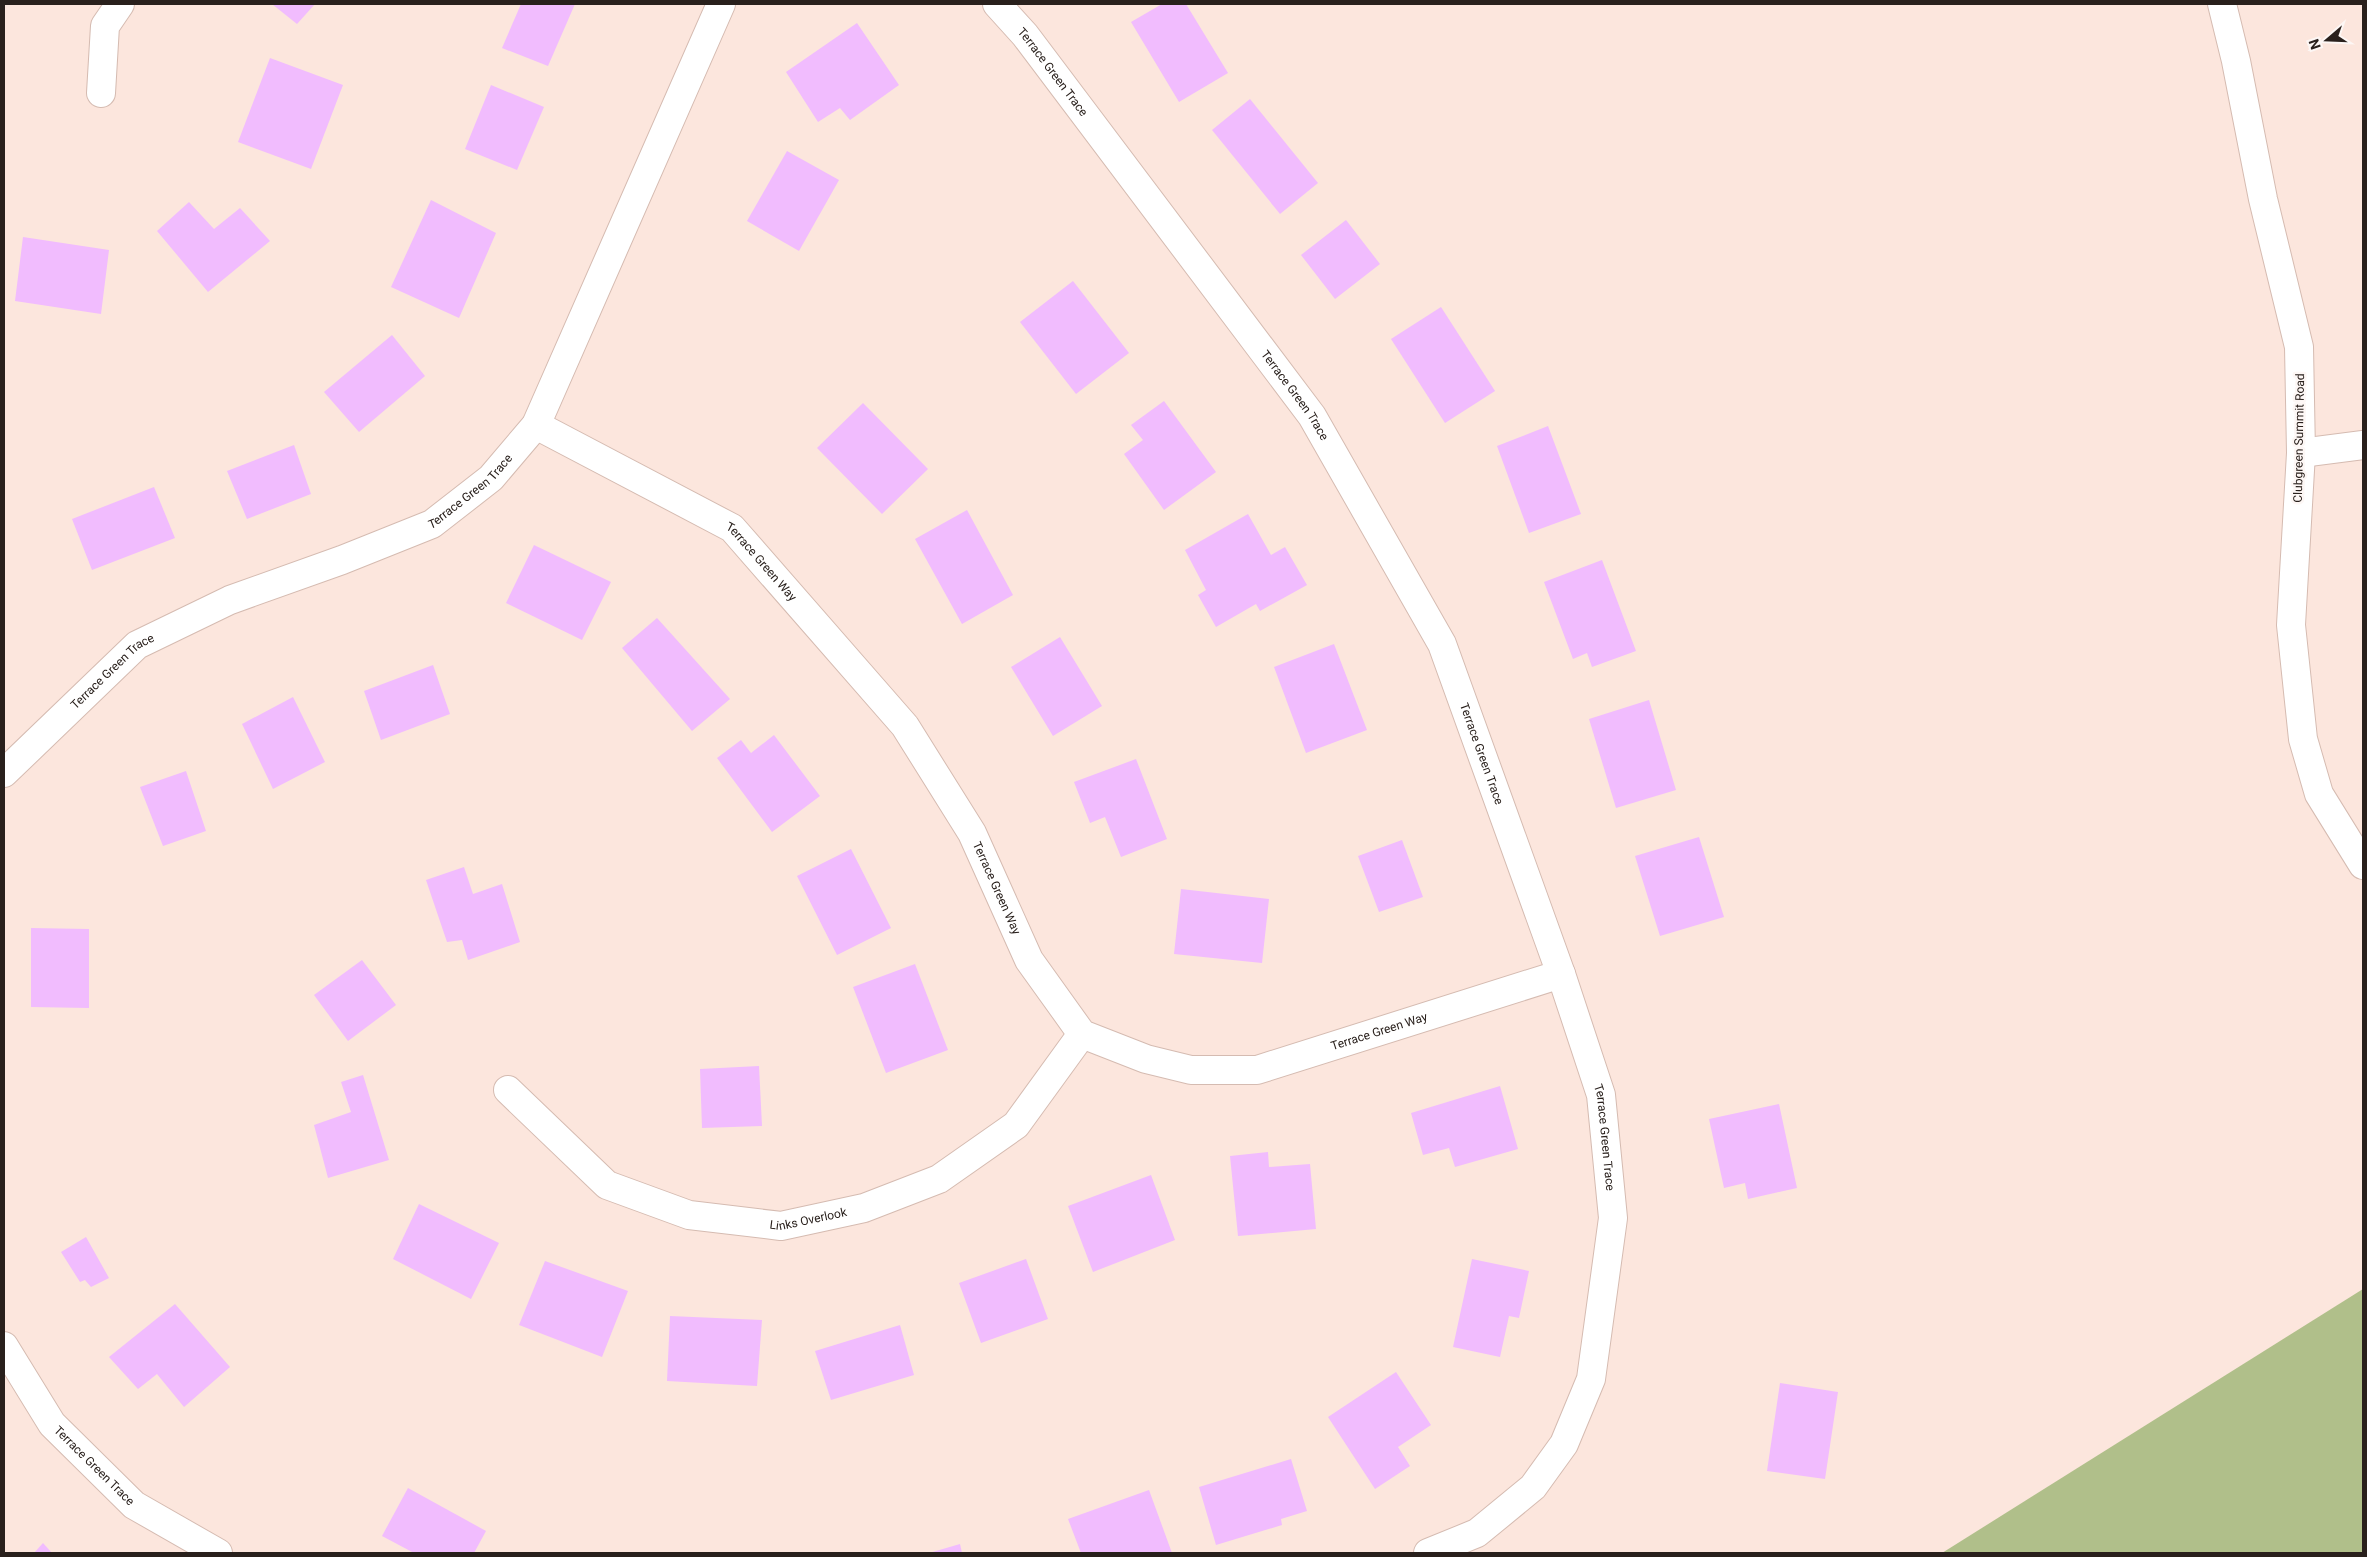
<svg xmlns="http://www.w3.org/2000/svg" width="2367" height="1557" font-family="Roboto,sans-serif">
<style>
.green{fill:#b0bf8a}
.building{fill:#f1bcfe}
.lines{fill:none;stroke-linecap:round;stroke-linejoin:round}
.street-casing{stroke:#d5bbb1;stroke-width:30}
.street{stroke:#fff;stroke-width:28}
.labels{text-anchor:middle;stroke-width:5;stroke-linejoin:round;paint-order:stroke}
.street-label{font-size:12px;fill:#29201c;stroke:#fdf7f5}
</style>
<rect width="100%" height="100%" fill="#fce6dd"/>
<polygon class="green" points="2363,1289 2363,1553 1942,1553"/>
<g class="building">
<polygon points="272,4 315,4 297,24"/>
<polygon points="521,4 575,4 548,66 502,48"/>
<polygon points="1162,4 1186,4 1228,73 1179,102 1131,22"/>
<polygon points="857,23 899,85 850,120 840,108 818,122 786,72"/>
<polygon points="270,58 343,85 311,169 238,142"/>
<polygon points="491,85 544,107 517,170 465,149"/>
<polygon points="1250,99 1318,183 1280,214 1212,130"/>
<polygon points="787,151 839,180 799,251 747,221"/>
<polygon points="431,200 496,233 459,318 391,287"/>
<polygon points="189,202 214,229 240,208 270,241 208,292 157,231"/>
<polygon points="1346,220 1380,264 1335,299 1301,255"/>
<polygon points="23,237 109,250 101,314 15,301"/>
<polygon points="1073,281 1129,353 1076,394 1020,322"/>
<polygon points="1441,307 1495,391 1445,423 1391,339"/>
<polygon points="392,335 425,376 359,432 324,392"/>
<polygon points="1164,401 1216,472 1164,510 1124,454 1143,440 1131,425"/>
<polygon points="863,403 928,469 882,514 817,448"/>
<polygon points="1548,426 1581,514 1529,533 1497,446"/>
<polygon points="294,445 311,494 247,519 227,471"/>
<polygon points="154,487 175,538 92,570 72,519"/>
<polygon points="967,510 1013,595 962,624 915,539"/>
<polygon points="1248,514 1271,555 1285,547 1307,585 1260,611 1256,604 1216,627 1198,595 1206,590 1185,550"/>
<polygon points="534,545 611,582 582,640 506,603"/>
<polygon points="1602,560 1636,651 1592,667 1587,653 1573,659 1544,582"/>
<polygon points="657,618 730,699 692,731 622,648"/>
<polygon points="1060,637 1102,706 1053,736 1011,667"/>
<polygon points="1334,644 1367,730 1306,753 1274,667"/>
<polygon points="433,665 450,714 381,740 364,691"/>
<polygon points="293,697 325,762 273,789 242,724"/>
<polygon points="1649,700 1676,790 1616,808 1589,719"/>
<polygon points="774,735 820,796 772,832 717,758 741,740 751,753"/>
<polygon points="1136,759 1167,839 1121,857 1105,817 1090,823 1074,782"/>
<polygon points="186,771 206,831 163,846 140,787"/>
<polygon points="1699,837 1724,917 1660,936 1635,856"/>
<polygon points="1402,840 1423,897 1379,912 1358,856"/>
<polygon points="851,849 891,928 837,955 797,876"/>
<polygon points="464,867 473,894 502,884 520,942 468,960 462,940 447,942 426,880"/>
<polygon points="1181,889 1269,899 1262,963 1174,954"/>
<polygon points="31,928 89,929 89,1008 31,1007"/>
<polygon points="362,960 396,1005 348,1041 314,995"/>
<polygon points="915,964 948,1050 886,1073 853,987"/>
<polygon points="759,1066 762,1126 702,1128 700,1069"/>
<polygon points="363,1075 389,1160 328,1178 314,1125 351,1112 341,1082"/>
<polygon points="1500,1086 1518,1149 1455,1167 1449,1148 1423,1155 1411,1113"/>
<polygon points="1779,1104 1797,1188 1748,1199 1745,1183 1724,1188 1709,1119"/>
<polygon points="1268,1152 1269,1167 1310,1164 1316,1229 1238,1236 1230,1156"/>
<polygon points="1151,1175 1175,1240 1093,1272 1068,1206"/>
<polygon points="419,1204 499,1243 471,1299 393,1259"/>
<polygon points="86,1237 109,1278 91,1287 85,1280 80,1282 61,1252"/>
<polygon points="1026,1259 1048,1319 981,1343 959,1283"/>
<polygon points="1472,1259 1529,1271 1519,1318 1509,1316 1500,1357 1453,1347"/>
<polygon points="545,1261 628,1291 602,1357 519,1325"/>
<polygon points="175,1304 230,1367 184,1407 157,1374 138,1389 109,1357"/>
<polygon points="670,1316 762,1320 757,1386 667,1381"/>
<polygon points="900,1325 914,1375 831,1400 815,1351"/>
<polygon points="1396,1372 1431,1425 1398,1447 1410,1466 1375,1489 1328,1417"/>
<polygon points="1780,1383 1838,1392 1825,1479 1767,1471"/>
<polygon points="1291,1459 1307,1511 1281,1519 1282,1525 1216,1545 1199,1487"/>
<polygon points="408,1488 486,1531 474,1553 414,1553 382,1536"/>
<polygon points="1149,1490 1172,1553 1081,1553 1068,1519"/>
<polygon points="43,1543 52,1553 34,1553"/>
<polygon points="960,1544 962,1553 929,1553"/>
</g>
<g class="lines">
<g class="street-casing">
<g id="street">
<path id="s1" d="M997 4 1025 35 1312 416 1442 644 1561 974 1601 1095 1613 1218 1591 1379 1564 1444 1533 1487 1477 1533 1428 1553"/>
<polyline points="2222,4 2236,61 2263,199 2299,347 2301,453 2291,625 2303,739 2319,794 2363,865"/>
<polyline points="101,93 105,26 120,4"/>
<path id="s2" d="M536 425 732 528 905 726 972 833 1029 960 1082 1034 1146 1059 1191 1070H1257L1561 974"/>
<polyline points="2301,453 2363,445"/>
<path id="s3" d="M4 773 137 645 230 600 342 560 432 524 491 478 536 425 721 4"/>
<path id="s4" d="M508 1090 607 1185 689 1215 781 1226 864 1208 939 1179 1016 1125 1082 1034"/>
<path id="s5" d="M4 1346 52 1424 134 1505 218 1553"/>
</g>
</g>
<use href="#street" class="street"/>
</g>
<g class="labels">
<g class="street-label">
<text dy="4" stroke="none"><textPath href="#s1" startOffset="88">Terrace Green Trace</textPath></text>
<text dy="4" stroke="none"><textPath href="#s1" startOffset="492">Terrace Green Trace</textPath></text>
<text transform="translate(2299 438) rotate(-89)" y="4">Clubgreen Summit Road</text>
<text dy="4" stroke="none"><textPath href="#s3" startOffset="554">Terrace Green Trace</textPath></text>
<text dy="4" stroke="none"><textPath href="#s2" startOffset="266">Terrace Green Way</textPath></text>
<text dy="4" stroke="none"><textPath href="#s3" startOffset="149">Terrace Green Trace</textPath></text>
<text dy="4" stroke="none"><textPath href="#s1" startOffset="898">Terrace Green Trace</textPath></text>
<text dy="4" stroke="none"><textPath href="#s2" startOffset="671">Terrace Green Way</textPath></text>
<text dy="4" stroke="none"><textPath href="#s2" startOffset="1150">Terrace Green Way</textPath></text>
<text dy="4" stroke="none"><textPath href="#s1" startOffset="1302">Terrace Green Trace</textPath></text>
<text dy="4" stroke="none"><textPath href="#s4" startOffset="345">Links Overlook</textPath></text>
<text dy="4" stroke="none"><textPath href="#s5" startOffset="151">Terrace Green Trace</textPath></text>
</g>
</g>
<rect width="2367" height="1557" fill="none" stroke="#29201c" stroke-width="10"/>
<g transform="translate(2327 40) rotate(251)" stroke="#fdf7f5" stroke-width="4" paint-order="stroke">
<path d="M0-4L9 19L0 12L-9 19Z" fill="#29201c"/>
<text y="-8" font-size="14" font-weight="bold" text-anchor="middle" fill="#29201c">N</text>
</g>
</svg>
